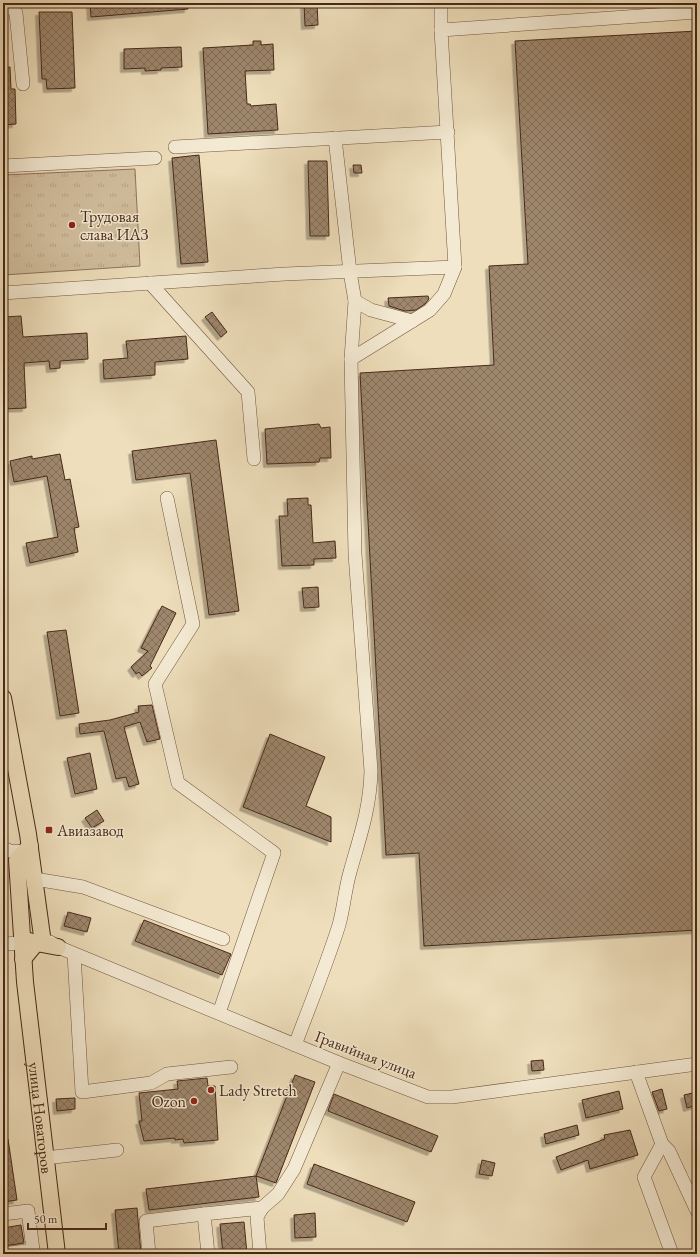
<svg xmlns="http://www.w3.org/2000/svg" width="700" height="1257" font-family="'EB Garamond',serif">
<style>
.park{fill:url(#park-tufts);stroke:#8d745c}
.building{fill:url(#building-cross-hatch);stroke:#482918;filter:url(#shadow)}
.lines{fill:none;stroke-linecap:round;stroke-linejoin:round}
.minor-casing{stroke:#725641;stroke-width:14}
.major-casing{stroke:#482918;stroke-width:18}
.minor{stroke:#f4ead3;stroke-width:13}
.major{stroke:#eedebb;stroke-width:16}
.poi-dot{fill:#8f2418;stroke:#f4ead3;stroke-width:1.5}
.labels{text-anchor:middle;stroke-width:3;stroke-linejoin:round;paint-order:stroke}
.poi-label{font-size:16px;fill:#482918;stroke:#f4ead3;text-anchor:start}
.street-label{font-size:16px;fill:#482918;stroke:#f4ead3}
</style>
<defs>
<pattern id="park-tufts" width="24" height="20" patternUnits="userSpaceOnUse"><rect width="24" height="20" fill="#d2bf9f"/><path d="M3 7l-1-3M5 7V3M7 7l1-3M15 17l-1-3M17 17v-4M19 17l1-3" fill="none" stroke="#b6a488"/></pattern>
<pattern id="building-cross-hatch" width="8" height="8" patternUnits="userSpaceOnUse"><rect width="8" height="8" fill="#9e876d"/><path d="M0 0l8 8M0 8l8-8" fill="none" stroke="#836e59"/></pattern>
<filter id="shadow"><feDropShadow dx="-3.5" dy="3.5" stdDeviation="0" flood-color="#0004"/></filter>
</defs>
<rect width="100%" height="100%" fill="#eedebb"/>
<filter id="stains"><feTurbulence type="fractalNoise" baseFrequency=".005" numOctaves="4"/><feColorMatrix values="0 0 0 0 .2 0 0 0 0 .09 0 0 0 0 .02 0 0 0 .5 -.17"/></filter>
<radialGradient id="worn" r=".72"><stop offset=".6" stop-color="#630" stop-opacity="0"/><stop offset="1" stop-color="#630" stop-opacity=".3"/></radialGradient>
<polygon class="park" points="135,169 140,266 3,275 3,175"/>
<g class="building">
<polygon points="90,3 188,3 188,9 91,17"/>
<polygon points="304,3 317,3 318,25 305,26"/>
<polygon points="39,12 72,12 75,88 47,89 46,79 42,79"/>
<polygon points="697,31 697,930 424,946 419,853 386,855 360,373 494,365 489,266 528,264 515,41"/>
<polygon points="253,41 261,41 261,45 273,44 274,70 245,71 247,104 250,104 251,106 276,104 278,130 208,134 203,48 253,45"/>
<polygon points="181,47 182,67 161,68 161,70 145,71 145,68 124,69 124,49"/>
<polygon points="10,67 11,89 15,89 16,124 3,125 3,68"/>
<polygon points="199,155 208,262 181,264 172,158"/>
<polygon points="308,161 327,161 329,236 310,236"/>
<polygon points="353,165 361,165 362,173 354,173"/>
<polygon points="428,296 429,299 425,304 416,310 405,311 389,306 388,298"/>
<polygon points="212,312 227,332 221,337 205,317"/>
<polygon points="21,316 23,337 87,333 88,359 60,361 60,368 50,369 49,361 24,363 26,408 3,409 3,317"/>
<polygon points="186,336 188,359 155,362 155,375 104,379 103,360 128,358 126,341"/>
<polygon points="319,424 321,428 330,427 331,458 320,458 319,462 267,464 265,429"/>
<polygon points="216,440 239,611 209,615 190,473 136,480 132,451"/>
<polygon points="60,454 65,480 70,479 79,527 74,528 78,552 30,563 26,543 58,537 47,476 14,482 10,461 32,456 32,459"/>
<polygon points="308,498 308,505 311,505 313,543 335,541 336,558 314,559 314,565 282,566 279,516 288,516 287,499"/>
<polygon points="318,587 319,607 304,608 302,588"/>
<polygon points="162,606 176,613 150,666 152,668 142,676 139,672 136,674 131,667 148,651 141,648"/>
<polygon points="66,630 79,713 60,716 47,632"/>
<polygon points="152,705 160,739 147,742 140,722 124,727 139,784 129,787 126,777 116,779 104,731 80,734 79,724 110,720 139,712 138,706"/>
<polygon points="270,734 325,757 306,806 331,817 331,842 243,807"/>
<polygon points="90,753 97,789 75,794 67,758"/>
<polygon points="97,810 104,821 92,828 85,818"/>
<polygon points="68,912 91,918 87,932 64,926"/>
<polygon points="144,920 231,954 222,975 135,941"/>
<polygon points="543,1060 544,1070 532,1071 531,1061"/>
<polygon points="295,1075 315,1082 276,1183 256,1176"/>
<polygon points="207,1078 208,1086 215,1086 218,1140 184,1143 183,1139 175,1140 175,1138 144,1141 139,1121 142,1121 139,1093 178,1089 177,1081"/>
<polygon points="662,1089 667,1109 659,1111 652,1092"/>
<polygon points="619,1091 623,1109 586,1118 582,1100"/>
<polygon points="697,1092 697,1105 687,1108 684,1095"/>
<polygon points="334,1094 438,1136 431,1152 328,1111"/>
<polygon points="75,1098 75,1109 57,1111 56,1099"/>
<polygon points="577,1125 579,1135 546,1144 544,1134"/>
<polygon points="630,1130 638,1155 590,1169 588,1160 561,1170 556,1157 605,1139 604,1135"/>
<polygon points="3,1139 8,1139 17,1200 3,1202"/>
<polygon points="482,1160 495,1163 492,1176 479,1174"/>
<polygon points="314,1164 415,1202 407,1222 307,1184"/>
<polygon points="256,1176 259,1197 149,1210 146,1189"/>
<polygon points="137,1208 141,1254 119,1254 115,1210"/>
<polygon points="315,1213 316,1237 295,1238 294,1215"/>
<polygon points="244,1222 247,1254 223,1254 220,1224"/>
<polygon points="21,1225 24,1243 3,1246 3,1228"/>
</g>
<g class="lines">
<g class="minor-casing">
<g id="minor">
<polyline points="8,3 16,13 23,84"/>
<polyline points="441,3 441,30"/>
<polyline points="175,147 448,132"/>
<polyline points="3,166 155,158"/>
<polyline points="150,283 248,392 254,459"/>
<polyline points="3,293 285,274 455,267 441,30 697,12"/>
<polyline points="355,301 371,310 412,321"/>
<polyline points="351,359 430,310 444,294 455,267"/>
<polyline points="167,498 193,624 155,684 178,783 274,853 219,1013"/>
<polyline points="3,848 10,851 31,852"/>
<polyline points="35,879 83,887 223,939"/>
<polyline points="50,942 58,947 339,1063 428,1097 452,1097 697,1064"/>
<polyline points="3,944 22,943"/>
<polyline points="74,954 82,1092 151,1083 167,1074 231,1067"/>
<path d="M295 1045C310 1005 326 966 339 925 344 907 345 889 350 872 360 836 370 809 371 771L355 554 351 359 355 301 350 272 335 138"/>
<polyline points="636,1072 662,1144 669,1151 697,1211"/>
<polyline points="662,1144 644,1177 672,1254"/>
<polyline points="45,1158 117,1150"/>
<polyline points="3,1214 28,1211 33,1250"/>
<polyline points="3,1254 33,1250 34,1254"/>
<polyline points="149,1254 146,1221 204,1214"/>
<polyline points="208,1254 204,1214 262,1208"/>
<polyline points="260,1254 257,1217 262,1208 278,1194 294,1169 339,1063"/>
</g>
</g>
<g class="major-casing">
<g id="major">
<polyline points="3,698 28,834 42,936 23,959"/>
<path id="s1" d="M30 846 17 860 25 982 57 1254"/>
<polyline points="29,941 31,942 58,947"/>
</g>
</g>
<use href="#minor" class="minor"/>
<use href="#major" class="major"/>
</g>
<g class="poi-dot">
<circle cx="72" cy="225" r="4"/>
<rect x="45" y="826" width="8" height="8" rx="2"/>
<circle cx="211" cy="1090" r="4"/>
<circle cx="194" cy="1101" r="4"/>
</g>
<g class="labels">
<g class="poi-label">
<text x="80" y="222">Трудовая<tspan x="80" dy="18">слава ИАЗ</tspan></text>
<text x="57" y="836">Авиазавод</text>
<text x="219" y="1096">Lady Stretch</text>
<text x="186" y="1107" text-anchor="end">Ozon</text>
</g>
<g class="street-label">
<text transform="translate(366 1054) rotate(21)" y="6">Гравийная улица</text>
<text dy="6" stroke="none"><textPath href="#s1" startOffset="278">улица Новаторов</textPath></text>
</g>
</g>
<rect width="700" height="1257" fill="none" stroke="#eedebb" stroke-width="16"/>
<rect x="4" y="4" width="692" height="1249" fill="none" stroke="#482918" stroke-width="2"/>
<rect x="8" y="8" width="684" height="1241" fill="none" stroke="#482918"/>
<path d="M28 1223v6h78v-6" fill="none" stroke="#482918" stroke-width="2"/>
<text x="34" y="1223" font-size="12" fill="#482918" stroke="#f4ead3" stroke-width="3" paint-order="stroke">50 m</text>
<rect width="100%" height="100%" filter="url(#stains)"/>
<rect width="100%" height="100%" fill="url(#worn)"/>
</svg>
